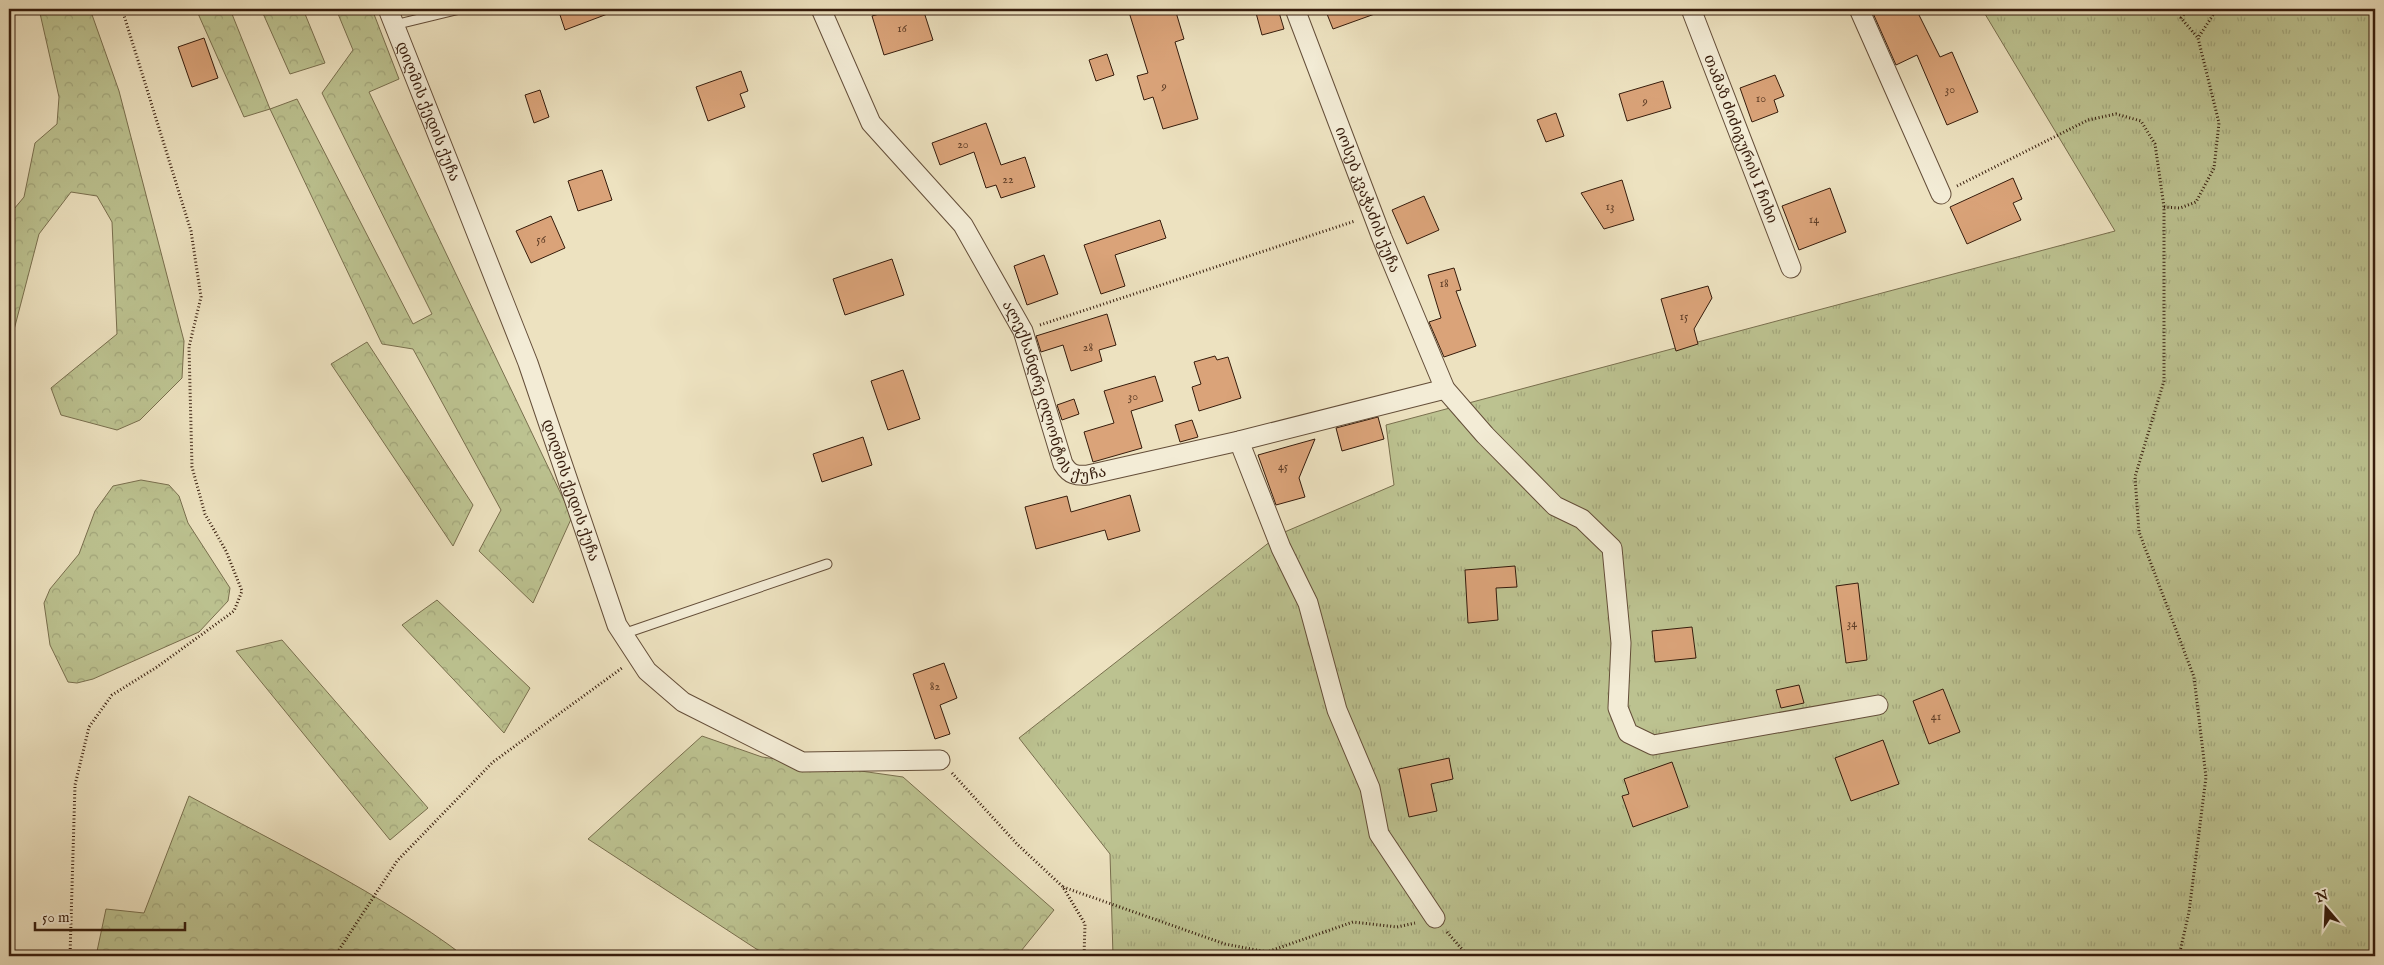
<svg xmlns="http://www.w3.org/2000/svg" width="2384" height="965" font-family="'IM FELL English','Noto Serif Georgian',serif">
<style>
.grass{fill:url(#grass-tufts);stroke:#796f4e}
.forest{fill:url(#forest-crowns);stroke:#796f4e}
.building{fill:#daa379;stroke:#361c0c}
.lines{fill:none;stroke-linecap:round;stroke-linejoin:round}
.service-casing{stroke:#644e39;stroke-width:11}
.minor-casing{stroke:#644e39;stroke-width:21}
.path{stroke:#361c0c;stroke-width:3;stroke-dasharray:1 2.5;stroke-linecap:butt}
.service{stroke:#f3ecd6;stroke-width:9}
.minor{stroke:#f3ecd6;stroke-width:19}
.labels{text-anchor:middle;stroke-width:4;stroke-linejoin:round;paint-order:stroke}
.number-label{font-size:12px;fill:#5f3e27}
.street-label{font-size:15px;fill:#361c0c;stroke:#f3ecd6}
</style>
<defs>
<pattern id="grass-tufts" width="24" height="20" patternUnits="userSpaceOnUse" patternTransform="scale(1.25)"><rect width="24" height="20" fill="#bcc290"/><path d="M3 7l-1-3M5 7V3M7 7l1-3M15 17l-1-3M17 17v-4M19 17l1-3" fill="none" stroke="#a2a67b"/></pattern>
<pattern id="forest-crowns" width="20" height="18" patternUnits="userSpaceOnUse" patternTransform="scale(1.25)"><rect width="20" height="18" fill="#bcc290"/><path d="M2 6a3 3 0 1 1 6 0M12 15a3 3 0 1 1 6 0" fill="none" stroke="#a2a67b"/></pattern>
</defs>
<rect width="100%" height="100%" fill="#ede2c0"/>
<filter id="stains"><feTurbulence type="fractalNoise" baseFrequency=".004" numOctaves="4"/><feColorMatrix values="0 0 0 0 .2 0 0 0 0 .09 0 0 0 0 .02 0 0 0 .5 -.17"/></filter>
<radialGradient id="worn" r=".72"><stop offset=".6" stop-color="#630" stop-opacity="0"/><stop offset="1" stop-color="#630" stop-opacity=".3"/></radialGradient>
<polygon class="grass" points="1982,9 2375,9 2375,956 1113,956 1110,854 1019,738 1280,534 1394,485 1386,425 2115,231"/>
<g class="forest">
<polygon points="39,9 90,9 119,91 184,341 182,378 140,420 117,430 61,415 51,388 117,334 112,222 97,196 71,192 39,234 9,349 9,215 24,197 35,143 57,124 59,97"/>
<polygon points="196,9 230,9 270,109 297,99 413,324 432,314 322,93 353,50 336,9 372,9 399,79 369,92 572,517 533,603 479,551 501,510 413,349 382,344 270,109 244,117"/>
<polygon points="261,9 303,9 325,63 290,74"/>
<polygon points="367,342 473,505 453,546 331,364"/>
<polygon points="141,480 169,485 179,496 188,523 230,588 228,601 199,632 93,679 77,683 68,682 50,645 44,603 50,589 79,554 95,511 113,486"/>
<polygon points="437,600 530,688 504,733 402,625"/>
<polygon points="282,640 428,808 390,840 236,651"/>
<polygon points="702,736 762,757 903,777 1054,910 1017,956 767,956 588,839"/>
<path d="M189 796C282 846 379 892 464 956H96L106 909 144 913Z"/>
</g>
<g class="building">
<polygon points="558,9 617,9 618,10 565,30"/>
<polygon points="897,9 923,9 933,40 884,55 872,16"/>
<polygon points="1128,9 1175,9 1184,39 1175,42 1198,119 1163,129 1153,97 1144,100 1137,76 1148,73"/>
<polygon points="1269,9 1278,9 1284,29 1262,35 1256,13"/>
<polygon points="1325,9 1383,9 1383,11 1333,29"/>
<polygon points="1877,9 1916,9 1940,57 1952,52 1978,112 1947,125 1917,55 1896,65 1872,11"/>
<polygon points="204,38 218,78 192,87 178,47"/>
<polygon points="1107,54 1114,75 1096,81 1089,60"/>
<polygon points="741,71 748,91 740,94 745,107 708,121 696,87"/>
<polygon points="1775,75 1784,96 1774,100 1778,112 1752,122 1740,88"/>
<polygon points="1663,81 1671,108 1627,121 1619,94"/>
<polygon points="540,90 549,117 534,123 525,95"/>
<polygon points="1556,113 1564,136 1546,142 1537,120"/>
<polygon points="986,123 1001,165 1025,157 1035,187 1001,198 996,185 986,188 974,152 940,165 932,143"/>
<polygon points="602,170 612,200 578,211 568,181"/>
<polygon points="2013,178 2022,199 2013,203 2021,220 1967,244 1950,207"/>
<polygon points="1622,180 1634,220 1604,229 1581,193"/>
<polygon points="1830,188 1846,232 1799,250 1782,206"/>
<polygon points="1424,196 1439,230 1407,244 1392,210"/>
<polygon points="551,216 565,248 531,263 516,231"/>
<polygon points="1160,220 1166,238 1115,255 1125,286 1101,294 1084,245"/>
<polygon points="1044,255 1058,294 1027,305 1014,266"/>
<polygon points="892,259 904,295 845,315 833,279"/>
<polygon points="1454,268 1461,290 1456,291 1476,346 1444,357 1429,322 1441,318 1428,275"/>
<polygon points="1708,286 1712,298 1694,329 1698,344 1676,351 1661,299"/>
<polygon points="1107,314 1116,345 1099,350 1102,361 1071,371 1063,345 1041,352 1036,336"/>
<polygon points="1215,356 1217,360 1228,357 1241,398 1199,411 1192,387 1201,384 1194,362"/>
<polygon points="903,370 920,419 888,430 871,381"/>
<polygon points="1155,376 1163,401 1131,411 1142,448 1093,462 1084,432 1114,423 1104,391"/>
<polygon points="1074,399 1079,414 1062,420 1057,405"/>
<polygon points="1378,417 1384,439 1342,451 1336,428"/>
<polygon points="1192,420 1198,437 1180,442 1175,425"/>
<polygon points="863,437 872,465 822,482 813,454"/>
<polygon points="1315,439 1299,478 1305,497 1276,505 1258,455"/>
<polygon points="1130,495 1140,531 1108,540 1105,530 1036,549 1025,507 1067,496 1071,512"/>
<polygon points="1515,566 1517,587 1496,588 1498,620 1468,623 1465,570"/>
<polygon points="1858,583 1867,660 1846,663 1836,586"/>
<polygon points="1692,627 1696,658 1655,662 1652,631"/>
<polygon points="944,663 957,698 940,705 950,734 935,739 913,674"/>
<polygon points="1799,685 1804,703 1781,708 1776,690"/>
<polygon points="1943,689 1960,732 1929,744 1913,701"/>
<polygon points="1883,740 1899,784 1851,801 1835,758"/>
<polygon points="1449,758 1453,779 1431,784 1437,811 1409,817 1399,769"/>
<polygon points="1672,762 1688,807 1633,827 1622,796 1629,794 1624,779"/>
</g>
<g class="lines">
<g class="service-casing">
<g id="service">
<polyline points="394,25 460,9"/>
<polyline points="623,634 827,564"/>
</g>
</g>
<g class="minor-casing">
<g id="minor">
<path id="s1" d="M388 9 528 363 617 625 647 671 683 702 802 762 940 760"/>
<path id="s2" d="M821 9 871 123 963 225 1023 331 1063 464C1070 475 1076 476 1088 475L1239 441 1445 389"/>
<path id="s3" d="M1295 9 1382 238 1445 389 1485 435 1555 506 1582 519 1612 548 1621 643 1618 708 1628 733 1653 745 1878 705"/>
<path id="s4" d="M1691 9 1791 268"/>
<polyline points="1859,9 1941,194"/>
<polyline points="1239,441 1281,548 1308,603 1337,710 1370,788 1379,834 1435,918"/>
</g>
</g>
<g class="path">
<polyline points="2188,9 2181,18 2198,38"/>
<polyline points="2367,9 2375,15"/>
<polyline points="1957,186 2088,120 2116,114 2141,121 2155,144 2164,207 2164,381 2135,477 2139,532 2194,677 2206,777 2189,912 2179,956"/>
<polyline points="2164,207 2180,208 2196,202 2214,168 2219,123 2198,38 2217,9"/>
<polyline points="1040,325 1355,221"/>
<polyline points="952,773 1017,844 1063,887 1085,924 1084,956"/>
<polyline points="1063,887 1225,944 1267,952 1353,922 1397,927 1415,923"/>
<polyline points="1447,932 1468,956"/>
<polyline points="70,956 75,785 89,727 112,695 157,667 234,611 242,591 226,551 205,514 192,467 189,347 201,297 191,231 122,9"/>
<polyline points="335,956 397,861 493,762 622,668"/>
</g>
<use href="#service" class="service"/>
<use href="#minor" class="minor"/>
</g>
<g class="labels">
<g class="number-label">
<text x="902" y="32">16</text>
<text x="1164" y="90">9</text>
<text x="1950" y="93">30</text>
<text x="1761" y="102">10</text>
<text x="1645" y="105">9</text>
<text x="963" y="148">20</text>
<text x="1008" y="183">22</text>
<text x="1610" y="210">13</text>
<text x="1814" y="223">14</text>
<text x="541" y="243">56</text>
<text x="1444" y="287">18</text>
<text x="1684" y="320">15</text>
<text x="1088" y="351">28</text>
<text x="1133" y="400">30</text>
<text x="1283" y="470">45</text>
<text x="1852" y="627">34</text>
<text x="935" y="690">82</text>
<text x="1936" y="720">41</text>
</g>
<g class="street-label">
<text dy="5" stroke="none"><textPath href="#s1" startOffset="110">დიღმის ქედის ქუჩა</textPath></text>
<text dy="5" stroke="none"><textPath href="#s4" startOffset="139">თამაზ ძიძიგურის I ჩიხი</textPath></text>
<text dy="5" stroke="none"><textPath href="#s3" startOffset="204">იოსებ კვაჭაძის ქუჩა</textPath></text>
<text dy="5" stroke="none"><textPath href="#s2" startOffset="460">ალექსანდრე ღლონტის ქუჩა</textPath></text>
<text dy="5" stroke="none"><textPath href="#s1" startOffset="515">დიღმის ქედის ქუჩა</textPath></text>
</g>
</g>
<rect width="2384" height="965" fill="none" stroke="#ede2c0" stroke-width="30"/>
<rect x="10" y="10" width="2364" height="945" fill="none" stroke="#361c0c" stroke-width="2.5"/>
<rect x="15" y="15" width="2354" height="935" fill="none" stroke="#361c0c"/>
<g transform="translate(2326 908) rotate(341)" stroke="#f3ecd6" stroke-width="4" paint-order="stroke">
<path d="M0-4L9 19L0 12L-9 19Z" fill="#361c0c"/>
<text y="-8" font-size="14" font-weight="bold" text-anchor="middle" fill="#361c0c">N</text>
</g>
<path d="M35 922v8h150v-8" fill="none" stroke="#361c0c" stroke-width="2.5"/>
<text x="42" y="922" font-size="15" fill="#361c0c" stroke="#f3ecd6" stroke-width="4" paint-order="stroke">50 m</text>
<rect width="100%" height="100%" filter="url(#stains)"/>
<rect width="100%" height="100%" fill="url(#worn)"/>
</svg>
